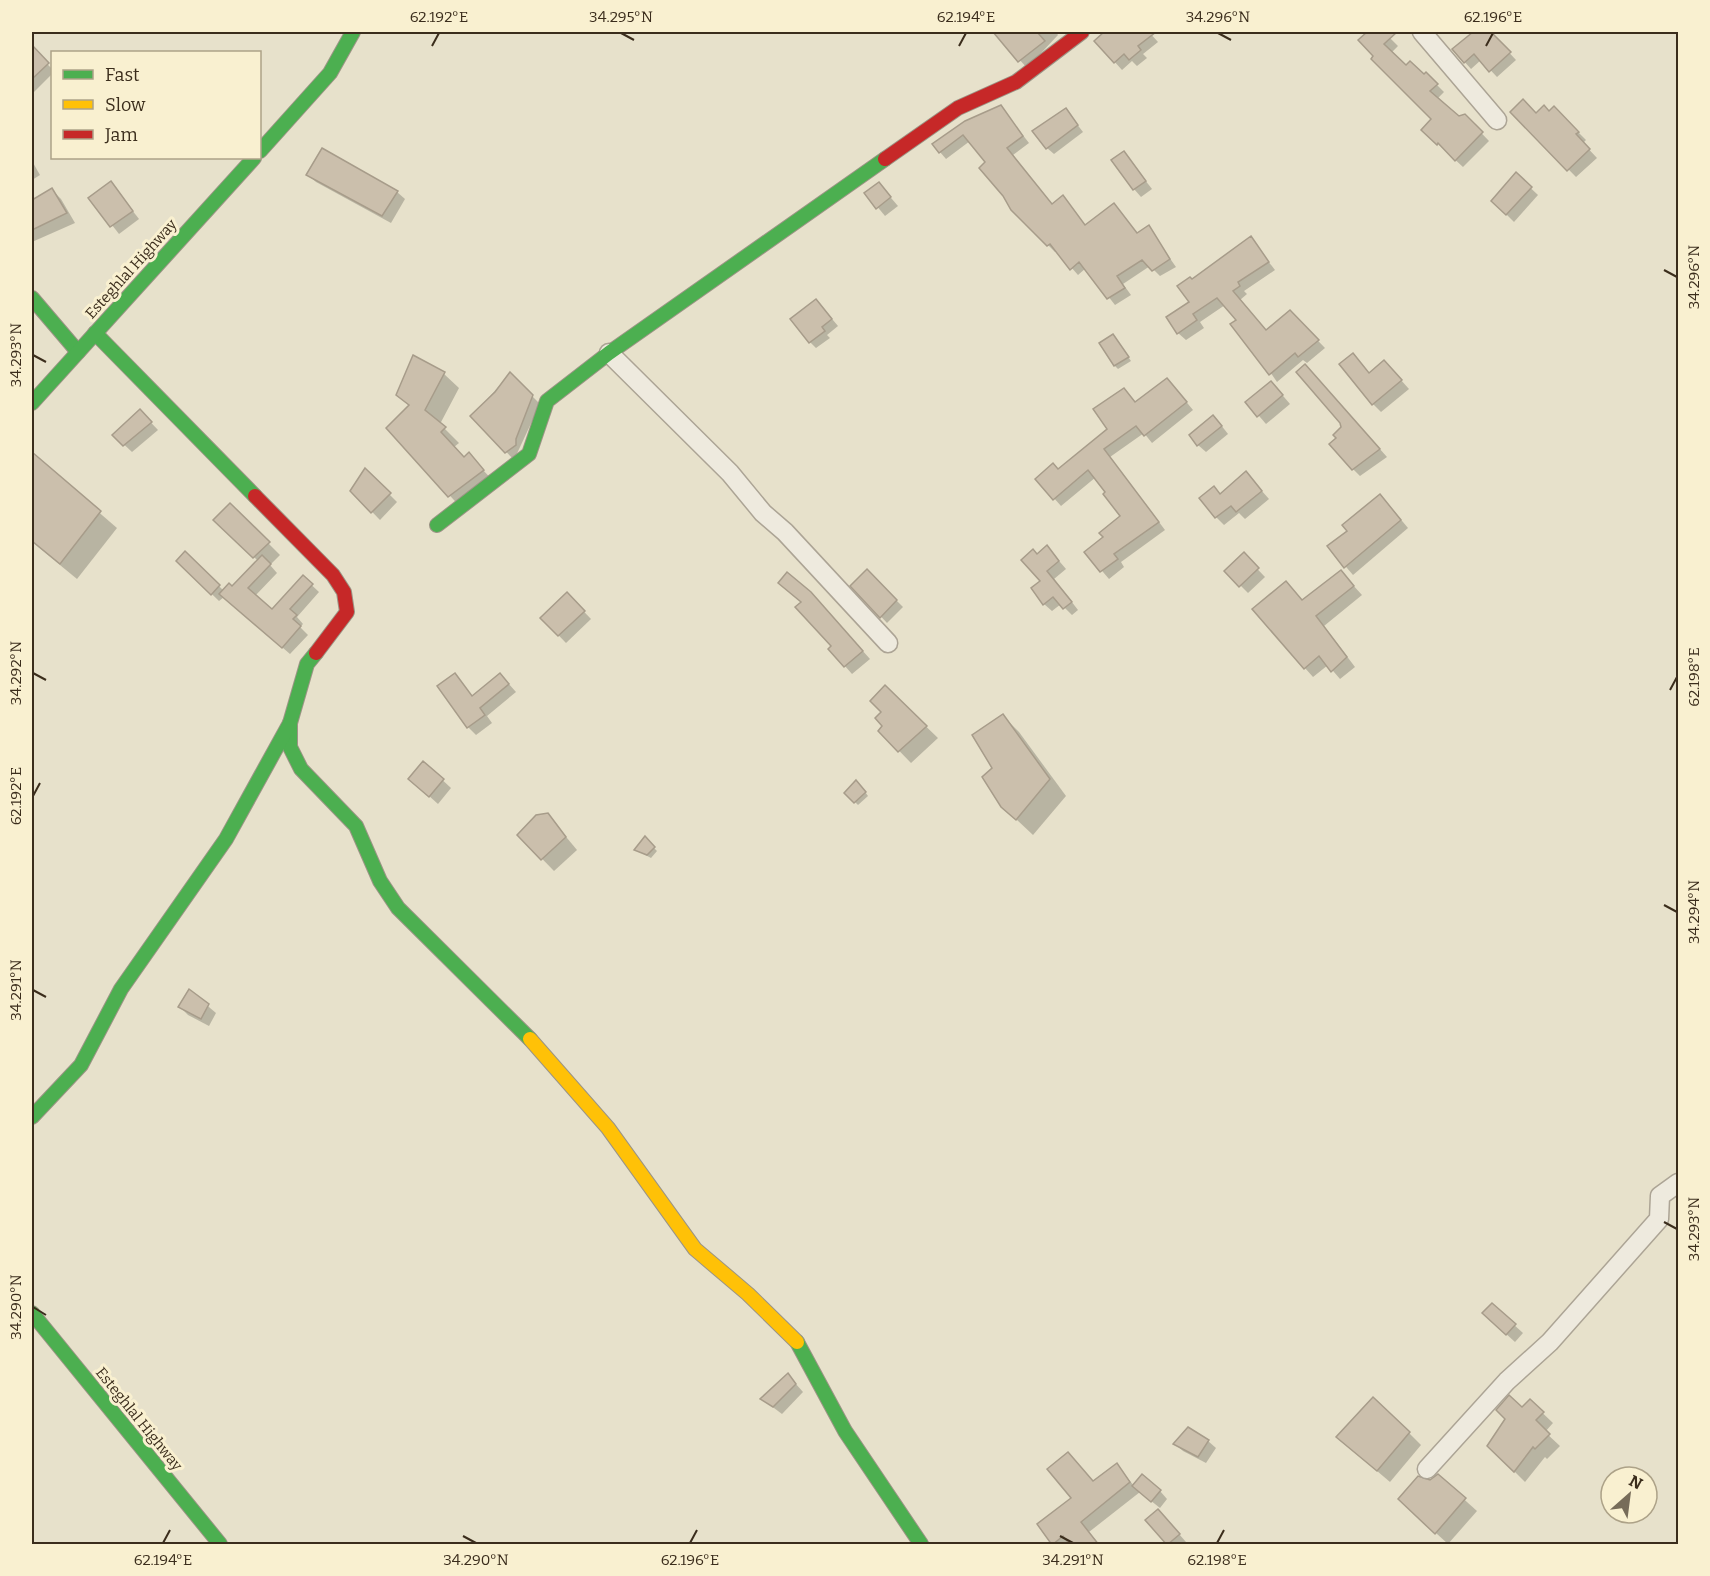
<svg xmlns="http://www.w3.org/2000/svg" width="1710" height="1576" font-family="Bitter,serif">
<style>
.shadow{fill:#0003}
.building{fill:#cbbfac;stroke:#a79c8a;stroke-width:1.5}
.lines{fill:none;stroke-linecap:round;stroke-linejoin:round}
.street-casing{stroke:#aca495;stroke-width:21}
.fast-casing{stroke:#9b9485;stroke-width:16}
.slow-casing{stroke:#9b9485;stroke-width:16}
.jam-casing{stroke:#9b9485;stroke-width:16}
.street{stroke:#eeeade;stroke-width:18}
.fast{stroke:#4caf50;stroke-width:14}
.slow{stroke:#ffc107;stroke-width:14}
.jam{stroke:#c62828;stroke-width:14}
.ticks{fill:none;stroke:#3b2d1c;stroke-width:2}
.labels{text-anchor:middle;stroke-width:6;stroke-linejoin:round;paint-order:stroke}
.street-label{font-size:15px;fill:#3b2d1c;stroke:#f9f0d0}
.neatline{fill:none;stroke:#3b2d1c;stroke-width:2}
.ticks-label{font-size:15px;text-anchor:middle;fill:#3b2d1c}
</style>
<rect width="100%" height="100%" fill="#e7e1cb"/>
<g class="shadow">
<polygon points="995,32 1056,32 1058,35 1027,68"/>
<polygon points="1106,32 1123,32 1127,36 1133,32 1149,32 1158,42 1143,54 1147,58 1137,66 1132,61 1122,70 1096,41"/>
<polygon points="1363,32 1384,32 1398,46 1391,53 1406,67 1424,76 1426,74 1444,92 1437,99 1458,118 1464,115 1489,141 1463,167 1423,130 1433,119 1376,56"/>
<polygon points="1475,32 1490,32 1516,60 1497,77 1481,60 1471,69 1454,50"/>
<polygon points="35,51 52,69 52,74 32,94 32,54"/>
<polygon points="1001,107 1029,143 1013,155 1052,205 1063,197 1086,226 1138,234 1148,227 1176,267 1160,276 1150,266 1123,284 1131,295 1115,305 1086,268 1078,275 1056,250 1055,252 1012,209 987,163 970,141 946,159 940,152"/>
<polygon points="1554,108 1586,140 1583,143 1597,158 1576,177 1512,112 1536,115 1549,113"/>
<polygon points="1066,110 1083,132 1054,154 1047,148"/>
<polygon points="1124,153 1152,189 1141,197 1134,189"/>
<polygon points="32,161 40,175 32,180"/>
<polygon points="1516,174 1538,195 1514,222 1493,201"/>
<polygon points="308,175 397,192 405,199 391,223 316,182"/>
<polygon points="111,183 139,219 119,234 91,198"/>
<polygon points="879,184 898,206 885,216 866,193"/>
<polygon points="52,190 61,199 75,223 32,242 32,201"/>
<polygon points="1250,238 1275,270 1244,291 1247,294 1240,300 1266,332 1290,312 1325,348 1307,363 1303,360 1277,382 1225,305 1200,322 1204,328 1186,340 1178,333 1191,302 1193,281"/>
<polygon points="822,307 838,326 827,335 830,338 816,348 810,342"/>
<polygon points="1116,339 1131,361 1118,369 1115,366"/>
<polygon points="1391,369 1409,389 1381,412 1373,404 1370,374"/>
<polygon points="444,374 459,388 440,424 459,443 454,447 464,458 469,455 497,485 464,511 388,428 409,406 398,394"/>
<polygon points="510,374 540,404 514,460 472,416"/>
<polygon points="1313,374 1387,457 1360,476 1353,469 1338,438 1343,428 1341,422"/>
<polygon points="1174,387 1193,410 1152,443 1144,433 1110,457 1165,530 1121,562 1124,567 1109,579 1086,552 1105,537 1122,516 1108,492 1096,477 1061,506 1037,479 1058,470 1109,429 1124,389 1136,403"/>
<polygon points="1278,390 1290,404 1266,424 1247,402"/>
<polygon points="140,411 158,430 132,452 114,435"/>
<polygon points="1221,425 1228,434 1206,452 1198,445"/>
<polygon points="36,458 117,528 77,579 32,542 32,463"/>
<polygon points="365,470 397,502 380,520 352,491"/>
<polygon points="1253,481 1269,499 1245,519 1239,513 1224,525 1216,517 1220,495"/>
<polygon points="1387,503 1408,528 1353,575 1329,547"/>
<polygon points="230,505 280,555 270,565 277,573 255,596 272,611 303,577 319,592 297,617 303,624 300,627 308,635 290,654 224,597 219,601 178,561 185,553 224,591 232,588 258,561 215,519"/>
<polygon points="1054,555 1066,569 1054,579 1078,610 1072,615 1061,604 1052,611 1044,604 1042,582"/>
<polygon points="1244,555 1265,577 1248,593 1226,571"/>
<polygon points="867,571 903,607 887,623 853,586"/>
<polygon points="1341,572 1362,595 1324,626 1355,667 1340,679 1328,665 1313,677 1305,668 1286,583 1303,602"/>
<polygon points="567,594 591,619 566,643 542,618"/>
<polygon points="819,602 870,659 852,674 830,649 834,646"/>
<polygon points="455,675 473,697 508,683 516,692 487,716 492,723 476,735 468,727"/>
<polygon points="885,687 938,738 911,763 880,731 884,726"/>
<polygon points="1003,716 1019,732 1066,796 1033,835 1002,806 994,768"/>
<polygon points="424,763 451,788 438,804 418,786"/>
<polygon points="860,785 868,796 858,805 846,793"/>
<polygon points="547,814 577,850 554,871 519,835"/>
<polygon points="645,839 657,851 651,858 636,850"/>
<polygon points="190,991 216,1013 209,1026 188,1015 180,1007"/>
<polygon points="1492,1305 1523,1333 1515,1342 1492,1321"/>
<polygon points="788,1375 803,1392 782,1414 762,1399"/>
<polygon points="1530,1401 1553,1423 1545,1432 1560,1446 1547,1459 1545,1457 1525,1482 1489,1446"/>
<polygon points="1409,1433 1421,1445 1390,1482 1350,1448"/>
<polygon points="1208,1441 1216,1448 1206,1463 1183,1451 1175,1444"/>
<polygon points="1117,1465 1134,1486 1160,1491 1167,1499 1160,1508 1140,1492 1089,1532 1099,1544 1054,1544 1039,1524"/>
<polygon points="1438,1476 1477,1511 1448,1544 1412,1511 1430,1482"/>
<polygon points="1166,1519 1186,1542 1183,1544 1168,1544 1147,1520"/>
</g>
<g class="building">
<polygon points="993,32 1037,32 1045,41 1018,62"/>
<polygon points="1104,32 1156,32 1138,46 1141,50 1129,60 1124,54 1114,63 1094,41"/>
<polygon points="1367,32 1397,32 1384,44 1406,65 1410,61 1424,74 1426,72 1438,84 1430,91 1459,116 1465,114 1483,132 1455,161 1438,143 1437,145 1421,130 1431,119 1371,59 1373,56 1358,40"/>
<polygon points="1473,32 1491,32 1511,52 1489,72 1474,54 1464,63 1452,49"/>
<polygon points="32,45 49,63 32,79"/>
<polygon points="1523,99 1536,113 1544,105 1549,111 1554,106 1579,132 1576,134 1590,149 1567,171 1510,112"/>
<polygon points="1001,105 1023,136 1007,148 1052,204 1063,195 1085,225 1114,203 1137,233 1149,225 1170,259 1152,271 1142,260 1117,276 1125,288 1107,299 1079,262 1070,270 1050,244 1047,246 1011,210 1003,196 979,168 985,162 963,135 939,153 932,144 965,121"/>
<polygon points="1066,108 1078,125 1046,149 1032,131"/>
<polygon points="322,148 398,191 382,216 306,175"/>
<polygon points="1124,151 1146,181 1133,190 1111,160"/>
<polygon points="1516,172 1532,187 1506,215 1491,201"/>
<polygon points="111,181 133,211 110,227 88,198"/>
<polygon points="879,182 891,197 876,209 864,193"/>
<polygon points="52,188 67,213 32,230 32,200"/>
<polygon points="1251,236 1269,262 1238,282 1240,286 1233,291 1266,330 1290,310 1319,340 1298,357 1295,353 1269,375 1230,324 1236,320 1217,298 1193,314 1197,320 1177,334 1166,317 1189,302 1177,286 1190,277 1192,279"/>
<polygon points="816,299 832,319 822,327 825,331 809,343 790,319"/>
<polygon points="1113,334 1129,357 1114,366 1099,343"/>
<polygon points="1353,353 1369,373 1384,360 1402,380 1372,405 1339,364"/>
<polygon points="413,355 445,372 425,410 446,427 441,432 464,457 469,452 484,470 448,497 386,428 409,405 396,395"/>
<polygon points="1305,364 1380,449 1352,470 1329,444 1336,438 1333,435 1341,427 1340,423 1296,372"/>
<polygon points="510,372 533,395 516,439 516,445 505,453 470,416 495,392"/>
<polygon points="1167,378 1187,402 1144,436 1136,426 1104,449 1159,522 1114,554 1118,559 1100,572 1084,552 1103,537 1099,533 1120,516 1103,494 1105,492 1088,470 1053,500 1035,479 1053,463 1058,469 1107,429 1093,409 1124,388 1135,402"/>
<polygon points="1271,381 1283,395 1257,417 1245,402"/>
<polygon points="140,409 152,422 123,446 112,435"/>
<polygon points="1213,415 1222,426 1197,446 1189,435"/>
<polygon points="32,452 101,511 60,564 32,541"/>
<polygon points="365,468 391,493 371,513 350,491"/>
<polygon points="1246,471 1262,491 1236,512 1231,506 1215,518 1199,498 1214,486 1220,494"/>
<polygon points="1380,494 1401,520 1344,568 1327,546 1347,531 1342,525"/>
<polygon points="230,503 270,542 253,558 213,520"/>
<polygon points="1047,545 1059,561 1047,571 1072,602 1063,609 1053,597 1043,605 1031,588 1040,581 1021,560 1033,549 1037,554"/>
<polygon points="185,551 220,585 211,595 176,561"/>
<polygon points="1244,552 1259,568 1239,587 1224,571"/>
<polygon points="262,555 271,564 248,588 272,609 303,575 313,584 290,609 297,615 293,619 301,626 282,648 219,594 229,583 232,586"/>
<polygon points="867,569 897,600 880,618 850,586"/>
<polygon points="1341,570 1354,586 1316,616 1347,657 1331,672 1319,656 1304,669 1252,609 1286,581 1302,600"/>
<polygon points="787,572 811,592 863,651 844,667 828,649 831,646 795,607 801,602 778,583"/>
<polygon points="567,592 585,611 558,636 540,618"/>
<polygon points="455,673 472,696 500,673 509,684 480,708 485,715 467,728 437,686"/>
<polygon points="885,685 927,726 898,752 878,731 882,726 875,718 881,712 870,701"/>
<polygon points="1003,714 1050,779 1016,820 1001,807 982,777 992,768 972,735"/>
<polygon points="423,761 444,779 429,797 408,779"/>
<polygon points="856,780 866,792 854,803 844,793"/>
<polygon points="548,813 566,837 541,860 517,835 536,815"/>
<polygon points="645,836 655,847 647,855 634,850"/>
<polygon points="189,989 209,1004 201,1019 178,1007"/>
<polygon points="1492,1303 1516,1324 1506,1335 1482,1313"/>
<polygon points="788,1373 796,1384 773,1407 760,1399"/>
<polygon points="1509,1395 1522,1407 1530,1399 1544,1412 1536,1420 1550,1434 1535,1449 1533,1447 1514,1472 1487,1446 1505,1419 1496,1410"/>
<polygon points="1373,1397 1410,1432 1377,1471 1336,1437"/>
<polygon points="1188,1427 1209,1440 1198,1457 1173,1444"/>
<polygon points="1068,1452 1093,1481 1117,1463 1130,1482 1081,1522 1099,1545 1070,1545 1063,1536 1052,1545 1037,1524 1071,1498 1047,1469"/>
<polygon points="1142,1474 1161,1490 1151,1502 1132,1486"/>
<polygon points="1438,1474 1466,1498 1435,1534 1398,1499 1418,1476 1430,1480"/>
<polygon points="1158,1509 1180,1534 1167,1545 1145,1520"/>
</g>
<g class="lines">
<g class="street-casing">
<g id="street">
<polyline points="1422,32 1497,120"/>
<polyline points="609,353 730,473 763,513 785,532 888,643"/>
<polyline points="1427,1469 1507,1381 1550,1342 1659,1219 1660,1196 1678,1183"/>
</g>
</g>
<g class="fast-casing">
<g id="fast">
<polyline points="260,151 330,73 353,32"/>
<polyline points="32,298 78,352"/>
<polyline points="95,333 255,496"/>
<polyline points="32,403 254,158"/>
<polyline points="437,525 529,454 547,401 609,353 885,159"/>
<polyline points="290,723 290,747 301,769 356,826 380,881 398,908 530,1039"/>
<polyline points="32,1117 81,1065 121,989 226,839 290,723 307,664 316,653"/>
<polyline points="32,1313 220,1544"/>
<polyline points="797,1342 845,1431 921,1544"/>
</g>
</g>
<g class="slow-casing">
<polyline id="slow" points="530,1039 608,1128 695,1249 748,1294 797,1342"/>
</g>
<g class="jam-casing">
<g id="jam">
<polyline points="885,159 958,108 1016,82 1082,32"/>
<polyline points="255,496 333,575 344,592 347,612 316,653"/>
</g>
</g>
<use href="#street" class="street"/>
<use href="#fast" class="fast"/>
<use href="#slow" class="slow"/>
<use href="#jam" class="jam"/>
</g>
<path class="ticks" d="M621 33 634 40M1218 33 1231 40M432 46 439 33M959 46 966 33M1486 46 1493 33M1664 270 1677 277M33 355 46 362M33 673 46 680M1670 690 1677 677M33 796 40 783M1664 905 1677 912M33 990 46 997M1664 1222 1677 1229M33 1307 46 1315M463 1536 476 1543M1060 1536 1073 1543M163 1543 170 1530M690 1543 697 1530M1217 1543 1224 1530"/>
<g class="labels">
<g class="street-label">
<text transform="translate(131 269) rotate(-48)" y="5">Esteghlal Highway</text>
<text transform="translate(139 1419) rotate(51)" y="5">Esteghlal Highway</text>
</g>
</g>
<rect width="1710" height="1576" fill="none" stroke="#f9f0d0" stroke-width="66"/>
<rect x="51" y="51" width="210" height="108" fill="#f9f0d0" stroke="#ada288" stroke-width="1.5"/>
<rect x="63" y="70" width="30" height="9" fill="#4caf50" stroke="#ada288" stroke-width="1.5"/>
<text x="105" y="81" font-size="18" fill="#3b2d1c">Fast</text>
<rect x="63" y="100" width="30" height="9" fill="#ffc107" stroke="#ada288" stroke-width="1.5"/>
<text x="105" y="111" font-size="18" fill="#3b2d1c">Slow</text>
<rect x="63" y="130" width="30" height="9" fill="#c62828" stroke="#ada288" stroke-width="1.5"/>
<text x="105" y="141" font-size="18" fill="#3b2d1c">Jam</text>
<g transform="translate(1629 1495) rotate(28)"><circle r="28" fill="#f9f0d0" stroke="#ada288" stroke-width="1.5"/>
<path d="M0-4.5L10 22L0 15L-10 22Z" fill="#776c59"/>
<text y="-9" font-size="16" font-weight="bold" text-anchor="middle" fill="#3b2d1c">N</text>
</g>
<rect x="33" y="33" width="1644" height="1510" class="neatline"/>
<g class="ticks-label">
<text x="439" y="22">62.192°E</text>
<text x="621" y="22">34.295°N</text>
<text x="966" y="22">62.194°E</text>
<text x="1218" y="22">34.296°N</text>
<text x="1493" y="22">62.196°E</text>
<text transform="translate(1694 277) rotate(-90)" y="5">34.296°N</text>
<text transform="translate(16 355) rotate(-90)" y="5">34.293°N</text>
<text transform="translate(16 673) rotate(-90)" y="5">34.292°N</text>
<text transform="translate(1694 677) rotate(-90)" y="5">62.198°E</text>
<text transform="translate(16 796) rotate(-90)" y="5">62.192°E</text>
<text transform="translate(1694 912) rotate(-90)" y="5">34.294°N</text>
<text transform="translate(16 990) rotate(-90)" y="5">34.291°N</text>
<text transform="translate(1694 1229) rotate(-90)" y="5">34.293°N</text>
<text transform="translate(16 1307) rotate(-90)" y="5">34.290°N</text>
<text x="163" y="1565">62.194°E</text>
<text x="476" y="1565">34.290°N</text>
<text x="690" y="1565">62.196°E</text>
<text x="1073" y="1565">34.291°N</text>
<text x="1217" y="1565">62.198°E</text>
</g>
</svg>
